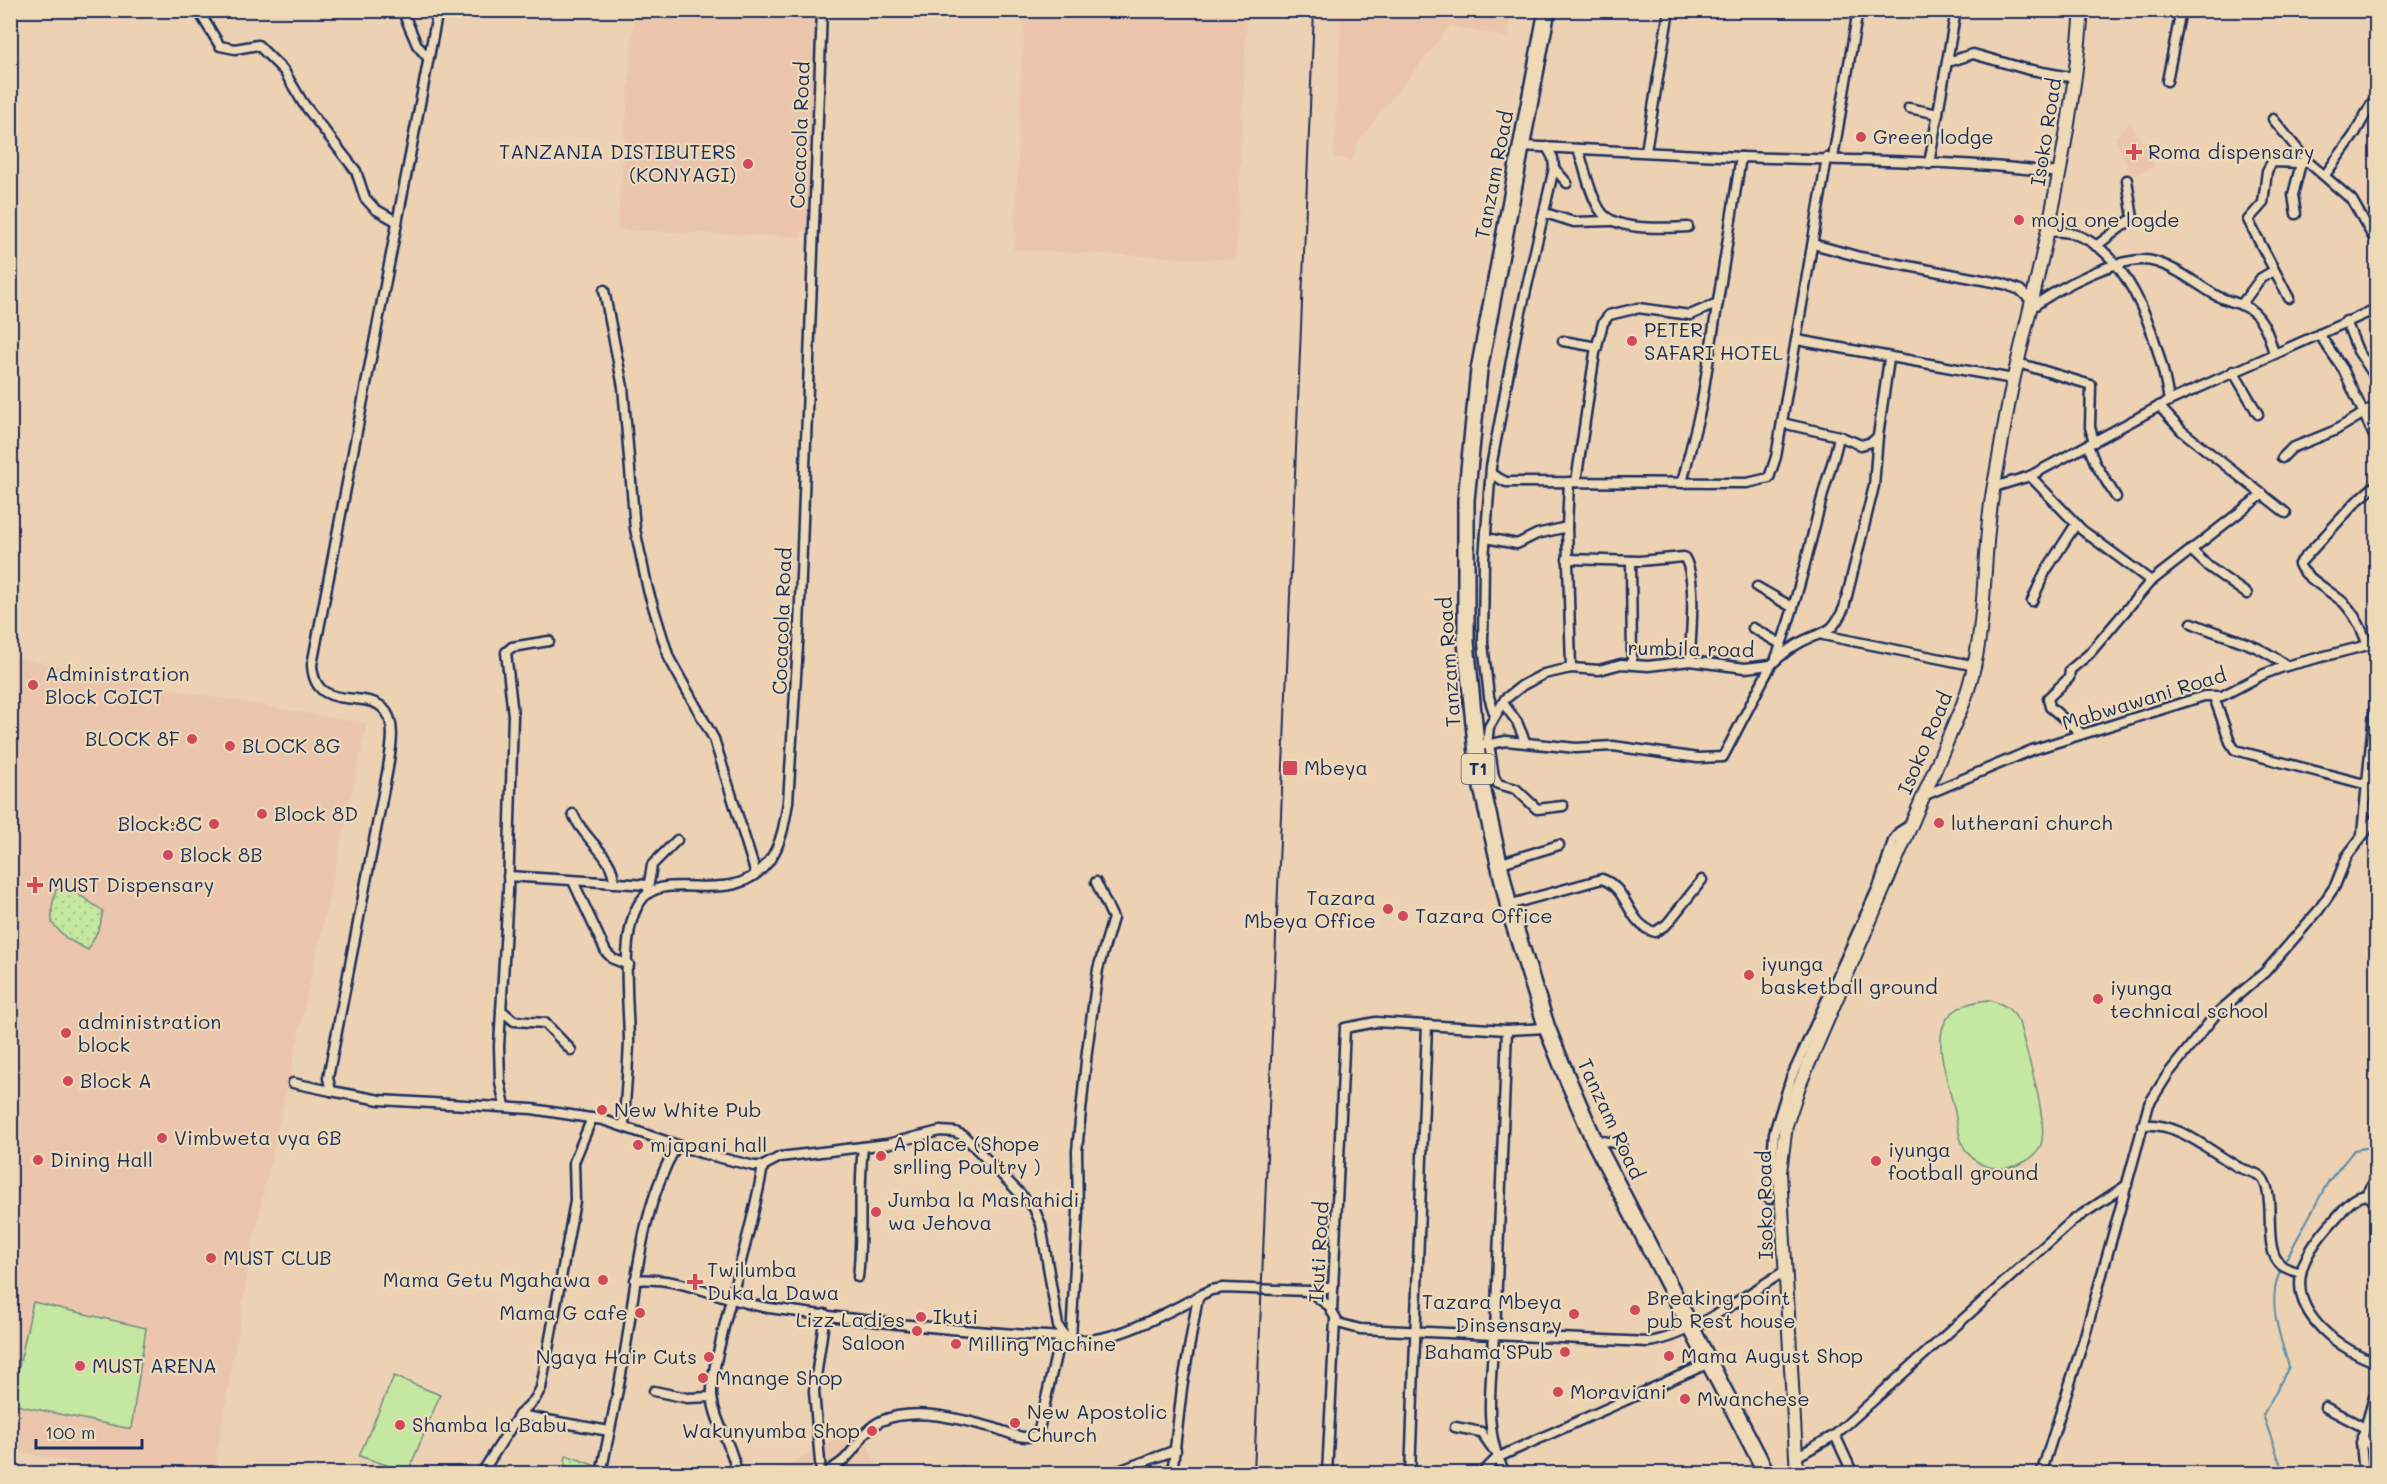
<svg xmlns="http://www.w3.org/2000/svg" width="2387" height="1484" font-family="Mali,sans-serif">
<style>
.built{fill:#ebc6ac}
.grass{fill:url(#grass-dots);stroke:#708b80;stroke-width:1.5}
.pitch{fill:#c4e7a1;stroke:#708b80;stroke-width:1.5}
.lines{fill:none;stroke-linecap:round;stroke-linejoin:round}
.stream{stroke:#588eab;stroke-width:2}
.street-casing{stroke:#1b2f5e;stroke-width:13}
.secondary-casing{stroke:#1b2f5e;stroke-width:16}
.highway-casing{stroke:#1b2f5e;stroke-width:20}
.street{stroke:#efdab8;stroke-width:8}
.secondary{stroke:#efdab8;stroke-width:12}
.highway{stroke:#efdab8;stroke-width:15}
.rail{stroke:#1b2f5e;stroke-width:2}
.poi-dot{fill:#d1495b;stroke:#efdab8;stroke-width:2}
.labels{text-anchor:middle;stroke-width:4.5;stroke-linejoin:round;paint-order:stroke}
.shield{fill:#efdab8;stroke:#5b6279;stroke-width:1.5}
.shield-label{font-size:18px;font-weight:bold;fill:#1b2f5e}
.street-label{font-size:20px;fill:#1b2f5e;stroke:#efdab8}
.poi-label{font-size:20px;fill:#1b2f5e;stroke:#efdab8;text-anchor:start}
</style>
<defs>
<pattern id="grass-dots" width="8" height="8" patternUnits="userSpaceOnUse" patternTransform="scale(1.5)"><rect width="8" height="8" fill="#c4e7a1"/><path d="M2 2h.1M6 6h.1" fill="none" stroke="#a8c68d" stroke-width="1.8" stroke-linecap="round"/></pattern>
</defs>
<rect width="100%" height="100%" fill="#edd1b3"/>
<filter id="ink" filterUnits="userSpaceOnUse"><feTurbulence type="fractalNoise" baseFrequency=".0167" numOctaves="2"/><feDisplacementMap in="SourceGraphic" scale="12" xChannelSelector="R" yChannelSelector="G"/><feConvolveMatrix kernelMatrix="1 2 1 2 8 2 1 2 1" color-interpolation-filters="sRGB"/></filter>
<g filter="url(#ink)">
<g class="built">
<polygon points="635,11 815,11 813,232 802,232 802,237 617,230"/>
<polygon points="1024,11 1247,11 1236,260 1014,250"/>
<polygon points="1341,11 1341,10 1512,11 1507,37 1450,26 1357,143 1353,160 1334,157"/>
<polygon points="2130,122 2155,167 2131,177 2115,137"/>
<polygon points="10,656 207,696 367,724 254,1237 214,1473 130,1473 11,1450"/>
<polygon points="857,1428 882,1473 770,1474"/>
</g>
<g class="grass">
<polygon points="56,889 78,894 103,911 100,926 88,950 67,939 52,923 52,907"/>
<polygon points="566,1455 615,1473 564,1474"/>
</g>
<g class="pitch">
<path d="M1989 1000C2004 1004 2011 1008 2019 1022 2025 1049 2051 1125 2040 1147 2035 1159 2018 1166 2006 1168 1989 1170 1977 1165 1967 1152 1958 1141 1957 1117 1953 1104 1942 1057 1920 1006 1989 1000Z"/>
<polygon points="33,1302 146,1328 131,1429 11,1404"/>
<polygon points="394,1376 440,1395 408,1472 359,1456"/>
</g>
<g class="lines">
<g class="stream">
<polyline points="2284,1263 2328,1182 2354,1150 2376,1146"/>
<path d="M2282 1268C2265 1299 2280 1336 2289 1367L2263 1415 2284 1474"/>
</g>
<g class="street-casing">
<g id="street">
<polyline points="198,10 220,46 235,49 258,45 284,71 303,103 356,171 365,198 375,209 396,221"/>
<polyline points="402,10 417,45 428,58"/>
<path d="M438 10 312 665C315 719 375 682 389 717 395 733 390 752 388 768L328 1078 331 1091 380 1100 532 1109 603 1120 701 1153 754 1166H763L780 1157 887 1144 940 1131 955 1132 964 1136 1034 1208 1041 1225 1058 1326 1065 1337C1105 1352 1175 1307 1211 1290L1223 1288 1309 1291 1329 1306 1338 1323 1360 1329 1648 1342C1692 1336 1747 1294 1785 1271"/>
<polyline points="1948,62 1973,54 2026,69 2075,78"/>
<polyline points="2167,81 2181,10"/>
<polyline points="1909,108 1938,114"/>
<polyline points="2273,119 2307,161 2352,200 2376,242"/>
<path d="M1521 146C1594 149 1667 154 1740 157 1846 161 1954 159 2060 173"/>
<path d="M1578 149C1585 168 1589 193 1600 210 1613 232 1665 228 1688 227"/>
<polyline points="1646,151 1669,10"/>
<polyline points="1833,158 1858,10"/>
<polyline points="1929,164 1956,10"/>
<polyline points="1554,168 1567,183"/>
<polyline points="2325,175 2354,135 2376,96"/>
<polyline points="1545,213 1574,222 1612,221"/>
<polyline points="2296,214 2293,195 2301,163"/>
<path d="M2047 232C2124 223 2160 342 2169 401"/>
<polyline points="1813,244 1860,257 2004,284 2020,290 2032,301"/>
<polyline points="2096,246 2133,218 2127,180"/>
<polyline points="604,290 623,387 635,529 648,590 669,658 714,739 756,874"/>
<polyline points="2289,298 2248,220 2263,203 2267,171 2272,162 2301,163 2307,161"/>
<polyline points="2241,305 2261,278 2273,271"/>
<path d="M2030 309C2056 289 2124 251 2156 262 2179 269 2196 284 2217 296 2225 300 2234 302 2242 305 2263 314 2268 333 2274 353"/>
<polyline points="2346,321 2358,351 2376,378"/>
<polyline points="2319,334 2343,369 2376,440"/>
<polyline points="1797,340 2013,379"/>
<polyline points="1563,341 1597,347"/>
<polyline points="2018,363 2091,385 2090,427 2094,442"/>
<polyline points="2233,371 2258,414"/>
<polyline points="2159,406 2182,431 2286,513"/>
<polyline points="1782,423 1839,436 1861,445 1872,442 1878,436 1889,359"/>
<polyline points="2088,445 2095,463 2116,497"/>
<polyline points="2282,458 2292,448 2334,431 2376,406"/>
<polyline points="1491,474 1506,482 1747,483 1769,478 1776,457 1827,158"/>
<polyline points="2030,476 2082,530 2151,581"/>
<polyline points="1569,482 1567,527 1571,668"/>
<polyline points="1576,482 1595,353 1603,323 1609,315 1638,308 1690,315 1718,303"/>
<polyline points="1682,483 1701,407 1741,157"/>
<polyline points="1994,487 2030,476 2169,401 2376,309"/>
<polyline points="1486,538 1517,544 1537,534 1567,527"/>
<polyline points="2191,550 2209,567 2247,594"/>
<path d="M1567 559 1639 561 1684 557C1698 577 1690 637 1690 661"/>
<polyline points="1631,561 1632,664"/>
<polyline points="1757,587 1792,607"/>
<polyline points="2032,601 2045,572 2076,524"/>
<path d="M2192 623C2223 637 2260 643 2286 666"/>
<polyline points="1753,628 1781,644"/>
<polyline points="1823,635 1976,666"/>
<path d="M2368 645C2362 630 2356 616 2345 604 2334 593 2303 577 2299 564L2356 502 2376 485"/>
<path d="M1776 658C1796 606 1808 551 1822 498 1827 477 1835 458 1839 436"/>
<polyline points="2214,697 2230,742 2235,750 2376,787"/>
<polyline points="1503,703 1517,722 1525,741"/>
<polyline points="1495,716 1489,697 1483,643 1484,559 1491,467 1516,334 1554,168 1553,158 1547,147"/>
<polyline points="2082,734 2050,707 2048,698 2069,678 2070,670 2089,654 2150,582 2263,494"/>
<polyline points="1489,743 1494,777 1498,784 1516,789 1537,809 1563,806"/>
<path d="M1487 744 1489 727 1505 699 1523 685 1544 674 1571 668 1599 670 1621 664 1648 666 1690 661 1745 668 1771 665C1780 656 1790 648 1801 642 1826 629 1830 637 1844 608L1874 486 1878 436"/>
<polyline points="1485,745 1506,741 1576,748 1613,746 1698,758 1723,757 1771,665"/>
<polyline points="1923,796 2032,750 2204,696 2222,696 2264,674 2286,666 2376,643"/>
<path d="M573 814C584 841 614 855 614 883"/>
<polyline points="2362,834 2376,692"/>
<polyline points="1498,864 1559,845"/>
<polyline points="508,876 648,885"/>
<polyline points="573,881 606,952 613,959 629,965"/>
<polyline points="648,889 652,865 677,840"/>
<path d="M1508 905 1602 879C1629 888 1627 925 1655 932L1667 924 1702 880"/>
<polyline points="501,1010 514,1021 545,1023 571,1050"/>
<polyline points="293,1083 331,1091"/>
<polyline points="505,1106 500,1082 499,1046 508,892 513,715 506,652 512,647 549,641"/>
<path d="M624 1125C625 1098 628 1070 629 1042 629 1005 619 933 640 902 664 864 734 914 771 858 782 842 785 820 788 802L799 629 822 10"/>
<path d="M2142 1125C2178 1121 2209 1151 2238 1167 2248 1172 2261 1172 2265 1183 2275 1204 2263 1247 2280 1264 2284 1269 2295 1271 2301 1273"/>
<polyline points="1594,1140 1616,1143 1622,1147"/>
<polyline points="2367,1195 2376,1178"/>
<polyline points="1769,1199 1774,1133 1791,1078 1879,885 1893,841 1899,832 1910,825"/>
<path d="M2376 1203 2367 1195C2352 1196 2344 1210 2335 1219 2322 1233 2304 1255 2301 1274 2293 1316 2342 1351 2376 1362"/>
<path d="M858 1277C863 1234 858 1191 863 1147"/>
<path d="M635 1280C683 1276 723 1301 769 1308 867 1322 966 1332 1065 1337"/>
<polyline points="1310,1291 1333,1287"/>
<polyline points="1332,1312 1345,1028 1376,1022 1507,1030 1547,1028"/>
<path d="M1494 1334C1492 1380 1481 1433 1506 1474"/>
<polyline points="1495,1334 1507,1030"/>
<polyline points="1071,1339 1078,1211 1077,1151 1087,1051 1098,969 1113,918 1096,882"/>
<polyline points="654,1391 687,1398 712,1397"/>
<polyline points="2325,1407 2365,1428"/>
<polyline points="519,1415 609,1431"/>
<polyline points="1455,1427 1481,1432 1493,1449"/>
<polyline points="1835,1435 1853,1474"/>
<polyline points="2362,1437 2376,1452"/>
<polyline points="1796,1457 1835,1435 2072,1221 2127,1185"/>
<polyline points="481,1474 519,1415 535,1399 541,1388 575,1201 574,1162 592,1118"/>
<path d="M601 1474C609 1433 618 1393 625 1352 637 1280 640 1209 677 1145"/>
<path d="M737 1474C733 1446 714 1422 712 1395 711 1377 717 1358 721 1340 734 1282 753 1225 763 1166"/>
<polyline points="821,1474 814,1391 825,1314"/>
<path d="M825 1474C832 1468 841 1464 847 1457 861 1443 861 1431 881 1421 914 1406 961 1419 994 1428 1008 1432 1023 1442 1038 1434L1060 1337"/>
<polyline points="957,1474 962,1472"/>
<polyline points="1110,1474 1176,1450"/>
<polyline points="1172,1474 1182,1388 1198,1297"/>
<polyline points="1327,1474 1335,1320"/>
<polyline points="1410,1474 1427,1025"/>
<polyline points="1481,1474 1497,1458 1514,1450 1709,1363"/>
<polyline points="2041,1474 2084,1339 2149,1104 2168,1074 2216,1014 2265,972 2318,911 2335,886 2347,856 2376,818"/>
<polyline points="2364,1474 2361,1443 2376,1390"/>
</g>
</g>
<g class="secondary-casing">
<path id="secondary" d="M1797 1474 1780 1172 1786 1125 1799 1086 1963 704C1990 633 1980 558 1994 485 2001 449 2006 412 2014 377 2043 256 2072 135 2082 10"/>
</g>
<g class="highway-casing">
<polyline id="highway" points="1547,10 1479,370 1466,500 1466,642 1479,774 1510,912 1547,1028 1568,1080 1594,1140 1767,1474"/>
</g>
<use href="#street" class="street"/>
<use href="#secondary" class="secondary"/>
<use href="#highway" class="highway"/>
<polyline class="rail" points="1254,1474 1314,10"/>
</g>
</g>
<g class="poi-dot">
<circle cx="1861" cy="137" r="6"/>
<path d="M2131 143h6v6h6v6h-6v6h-6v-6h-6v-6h6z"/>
<circle cx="748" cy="164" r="6"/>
<circle cx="2019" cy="220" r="6"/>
<circle cx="1632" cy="341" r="6"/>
<circle cx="33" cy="685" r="6"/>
<circle cx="192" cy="739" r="6"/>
<circle cx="230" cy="746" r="6"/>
<rect x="1282" y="760" width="16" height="16" rx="3"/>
<circle cx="262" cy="814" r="6"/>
<circle cx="1939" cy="823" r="6"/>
<circle cx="214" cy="824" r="6"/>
<circle cx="168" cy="855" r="6"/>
<path d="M32 876h6v6h6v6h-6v6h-6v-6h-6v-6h6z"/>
<circle cx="1388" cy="909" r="6"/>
<circle cx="1403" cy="916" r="6"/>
<circle cx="1749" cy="975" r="6"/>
<circle cx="2098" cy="999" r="6"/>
<circle cx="66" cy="1033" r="6"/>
<circle cx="68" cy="1081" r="6"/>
<circle cx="602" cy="1110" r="6"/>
<circle cx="162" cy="1138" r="6"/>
<circle cx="638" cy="1145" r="6"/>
<circle cx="881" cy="1156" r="6"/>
<circle cx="38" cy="1160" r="6"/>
<circle cx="1876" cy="1161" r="6"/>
<circle cx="876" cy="1212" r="6"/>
<circle cx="211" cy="1258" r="6"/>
<circle cx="603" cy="1280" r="6"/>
<path d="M692 1273h6v6h6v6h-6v6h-6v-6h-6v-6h6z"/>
<circle cx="1635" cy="1310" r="6"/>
<circle cx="640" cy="1313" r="6"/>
<circle cx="1574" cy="1314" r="6"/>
<circle cx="921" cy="1317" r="6"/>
<circle cx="917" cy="1331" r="6"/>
<circle cx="956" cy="1344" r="6"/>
<circle cx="1565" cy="1352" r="6"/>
<circle cx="1669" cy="1356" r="6"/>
<circle cx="709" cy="1357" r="6"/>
<circle cx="80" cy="1366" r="6"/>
<circle cx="703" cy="1378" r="6"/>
<circle cx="1558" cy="1392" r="6"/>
<circle cx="1685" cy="1399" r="6"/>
<circle cx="1015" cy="1423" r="6"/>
<circle cx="400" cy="1425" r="6"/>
<circle cx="872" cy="1431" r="6"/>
</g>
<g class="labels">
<rect class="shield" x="1461.5" y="754" width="33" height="30" rx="4.5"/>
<g class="shield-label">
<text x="1478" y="775">T1</text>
</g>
<g class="street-label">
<text transform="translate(2046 132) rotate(-81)" y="7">Isoko Road</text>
<text transform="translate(800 135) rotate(-88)" y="7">Cocacola Road</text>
<text transform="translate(1494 175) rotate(-79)" y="7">Tanzam Road</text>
<text transform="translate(782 621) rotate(-88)" y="7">Cocacola Road</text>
<text transform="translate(1691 649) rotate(1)" y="7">rumbila road</text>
<text transform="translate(1449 662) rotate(-94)" y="7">Tanzam Road</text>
<text transform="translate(2144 699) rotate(-17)" y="7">Mabwawani Road</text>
<text transform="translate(1925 743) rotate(-67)" y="7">Isoko Road</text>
<text transform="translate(1611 1119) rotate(65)" y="7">Tanzam Road</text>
<text transform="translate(1765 1205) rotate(-91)" y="7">Isoko Road</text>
<text transform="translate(1319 1252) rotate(-87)" y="7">Ikuti Road</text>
</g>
<g class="poi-label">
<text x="1873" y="144">Green lodge</text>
<text x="736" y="159" text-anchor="end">TANZANIA DISTIBUTERS<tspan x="736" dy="23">(KONYAGI)</tspan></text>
<text x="2148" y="159">Roma dispensary</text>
<text x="2031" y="227">moja one logde</text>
<text x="1644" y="337">PETER<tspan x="1644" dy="23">SAFARI HOTEL</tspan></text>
<text x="45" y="681">Administration<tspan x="45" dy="23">Block CoICT</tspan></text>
<text x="180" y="746" text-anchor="end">BLOCK 8F</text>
<text x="242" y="753">BLOCK 8G</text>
<text x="1304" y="775">Mbeya</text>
<text x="274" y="821">Block 8D</text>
<text x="1951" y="830">lutherani church</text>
<text x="202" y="831" text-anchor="end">Block:8C</text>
<text x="180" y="862">Block 8B</text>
<text x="48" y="892">MUST Dispensary</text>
<text x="1376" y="905" text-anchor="end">Tazara<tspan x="1376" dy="23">Mbeya Office</tspan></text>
<text x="1415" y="923">Tazara Office</text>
<text x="1761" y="971">iyunga<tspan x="1761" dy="23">basketball ground</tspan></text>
<text x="2110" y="995">iyunga<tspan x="2110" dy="23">technical school</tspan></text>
<text x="78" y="1029">administration<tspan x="78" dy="23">block</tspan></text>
<text x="80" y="1088">Block A</text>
<text x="614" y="1117">New White Pub</text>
<text x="174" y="1145">Vimbweta vya 6B</text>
<text x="893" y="1151">A place (Shope<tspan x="893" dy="23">srlling Poultry )</tspan></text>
<text x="650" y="1152">mjapani hall</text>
<text x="1888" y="1157">iyunga<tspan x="1888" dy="23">football ground</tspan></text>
<text x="50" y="1167">Dining Hall</text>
<text x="888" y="1207">Jumba la Mashahidi<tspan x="888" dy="23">wa Jehova</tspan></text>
<text x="223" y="1265">MUST CLUB</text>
<text x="707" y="1277">Twilumba<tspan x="707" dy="23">Duka la Dawa</tspan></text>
<text x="591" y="1287" text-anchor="end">Mama Getu Mgahawa</text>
<text x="1647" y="1305">Breaking point<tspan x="1647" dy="23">pub Rest house</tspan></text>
<text x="1562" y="1309" text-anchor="end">Tazara Mbeya<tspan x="1562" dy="23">Dinsensary</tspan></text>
<text x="628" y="1320" text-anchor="end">Mama G cafe</text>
<text x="933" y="1324">Ikuti</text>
<text x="905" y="1327" text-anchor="end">Lizz Ladies<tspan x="905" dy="23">Saloon</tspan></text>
<text x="968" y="1351">Milling Machine</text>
<text x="1553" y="1359" text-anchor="end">Bahama'SPub</text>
<text x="1681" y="1363">Mama August Shop</text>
<text x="697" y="1364" text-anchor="end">Ngaya Hair Cuts</text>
<text x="92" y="1373">MUST ARENA</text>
<text x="715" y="1385">Mnange Shop</text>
<text x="1570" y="1399">Moraviani</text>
<text x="1697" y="1406">Mwanchese</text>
<text x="1027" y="1419">New Apostolic<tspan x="1027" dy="23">Church</tspan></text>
<text x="412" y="1432">Shamba la Babu</text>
<text x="860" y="1438" text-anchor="end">Wakunyumba Shop</text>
</g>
</g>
<rect width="2387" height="1484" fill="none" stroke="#efdab8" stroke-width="36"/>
<rect x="18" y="18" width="2351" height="1448" fill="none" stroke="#1b2f5e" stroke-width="2" filter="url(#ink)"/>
<path d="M36 1439v9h106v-9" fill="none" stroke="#1b2f5e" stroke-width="3"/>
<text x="45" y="1439" font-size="18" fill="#1b2f5e" stroke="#efdab8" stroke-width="4.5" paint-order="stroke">100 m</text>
</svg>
